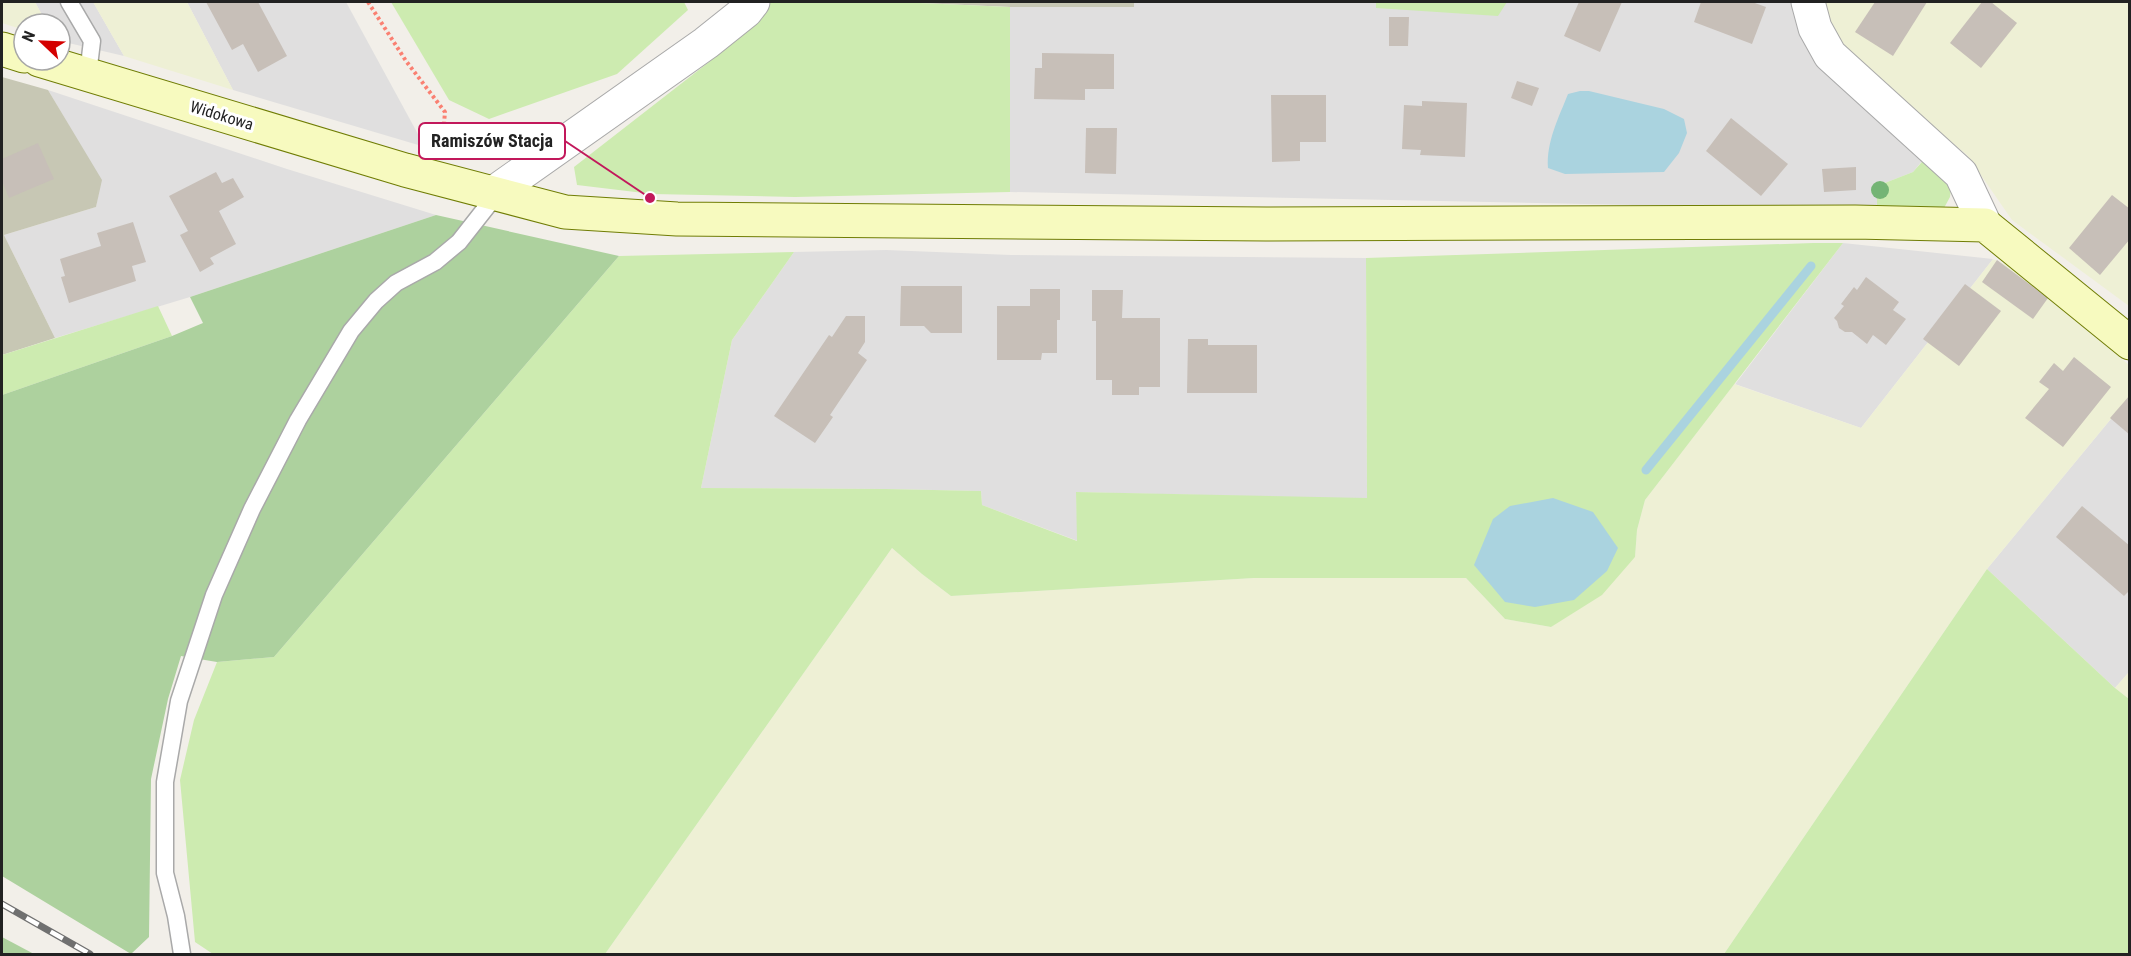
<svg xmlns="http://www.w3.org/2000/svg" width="2131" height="956" font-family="'Roboto Condensed',sans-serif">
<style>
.residential{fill:#e0dfdf}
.construction{fill:#c7c7b4}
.farmland{fill:#eef0d5}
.grass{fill:#cdebb0}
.forest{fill:#add19e}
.water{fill:#aad3df}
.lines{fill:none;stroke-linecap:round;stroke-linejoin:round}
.stream{stroke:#aad3df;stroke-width:9}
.building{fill:#c7bfb8}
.lane-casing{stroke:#a9a9a9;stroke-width:19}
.street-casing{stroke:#a9a9a9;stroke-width:35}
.secondary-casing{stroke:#707d05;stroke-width:35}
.path{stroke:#fa8072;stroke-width:4;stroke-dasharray:3 3;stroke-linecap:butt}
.lane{stroke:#fff;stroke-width:16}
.street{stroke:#fff;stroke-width:33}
.secondary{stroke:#f7fabf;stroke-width:33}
.rail-casing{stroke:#707070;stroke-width:7}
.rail{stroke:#fff;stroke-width:4.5;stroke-dasharray:14;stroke-linecap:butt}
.tree{fill:#74b475}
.labels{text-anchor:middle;stroke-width:6;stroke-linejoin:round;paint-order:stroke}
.street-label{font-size:16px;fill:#222;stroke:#fff}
.leader{fill:none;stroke:#c2185b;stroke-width:2}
.callout-dot{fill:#c2185b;stroke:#fff;stroke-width:2}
.callout{fill:#fff;stroke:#c2185b;stroke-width:2}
.callout-label{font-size:18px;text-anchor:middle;font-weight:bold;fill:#222}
</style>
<rect width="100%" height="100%" fill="#f2efe9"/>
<g class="residential">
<polygon points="35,2 93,2 124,56 60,41 60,24 47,24"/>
<polygon points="187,2 346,2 425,147 233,90"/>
<polygon points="1134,2 1821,2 1837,46 1943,135 1913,172 1877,186 1877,210 1010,192 1010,7 1134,7"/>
<polygon points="48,90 287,169 436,215 190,297 55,338 4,235 96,207 101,180"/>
<polygon points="1843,243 1993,259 1861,428 1735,384 1733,387"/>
<polygon points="886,250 1011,255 1366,258 1367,499 1076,492 1078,541 982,505 981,491 886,489 701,488 732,340 794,252"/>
<polygon points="2129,397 2129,672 2115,688 1987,569"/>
</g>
<g class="construction">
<polygon points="897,2 1134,2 1134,7 1010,7"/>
<polygon points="2,77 48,90 102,180 96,207 4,235 55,338 2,355"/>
</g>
<g class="farmland">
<polygon points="2,2 35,2 47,24 24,24 24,30 2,23"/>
<polygon points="93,2 187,2 233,90 124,56"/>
<polygon points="1821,2 2129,2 2129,306 2012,220 1967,155 1836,46"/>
<polygon points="1993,259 2010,266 2129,365 2129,397 1987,569 1724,954 605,954 892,548 922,574 951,596 1255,578 1466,578 1505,619 1551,627 1635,557 1637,530 1645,500 1734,384 1861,428"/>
<polygon points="2129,672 2129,699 2115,688"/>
</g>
<g class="grass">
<polygon points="391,2 684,2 688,10 617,74 489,119 449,100"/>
<polygon points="761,2 897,2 1010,7 1010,192 795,197 652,194 577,185 574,167 709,62"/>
<polygon points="1376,2 1507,2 1498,16 1376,8"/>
<polygon points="1928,155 1951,187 1950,197 1944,208 1877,210 1877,186 1913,172"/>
<polygon points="1813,243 1843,243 1645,500 1637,530 1635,557 1602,595 1551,627 1505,619 1466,578 1254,578 951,596 922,574 892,548 605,954 213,954 195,942 180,780 194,720 217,662 274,657 619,256 794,252 732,340 701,488 886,489 981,491 982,505 1077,541 1076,492 1367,498 1366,258"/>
<polygon points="158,306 172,336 2,395 2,355"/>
<polygon points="1987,569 2115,688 2129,699 2129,954 1724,954"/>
</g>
<g class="forest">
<polygon points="436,215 619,256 274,657 217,662 181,656 168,699 151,779 149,937 131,954 2,876 2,395 172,336 203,323 190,297"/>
<polygon points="2,937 34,954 2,954"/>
</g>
<g class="water">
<path d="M1580 91H1589L1664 109 1684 119 1687 133 1679 153 1664 172 1565 174 1548 168C1546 142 1559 117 1568 94Z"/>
<polygon points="1553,498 1593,512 1618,548 1607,571 1574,600 1535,607 1505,602 1474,565 1493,519 1510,506"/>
</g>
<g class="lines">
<polyline class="stream" points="1646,470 1811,266"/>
</g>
<g class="building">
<polygon points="206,2 258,2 287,56 258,72 243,44 232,50"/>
<polygon points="1579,2 1622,2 1600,52 1564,36"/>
<polygon points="1701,2 1752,2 1766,7 1752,44 1694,22"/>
<polygon points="1875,2 1927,2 1893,56 1855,32"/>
<polygon points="1982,2 1991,2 2017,23 1981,68 1950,43"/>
<polygon points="1389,17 1409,17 1408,46 1389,46"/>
<polygon points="1042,53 1114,54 1114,89 1085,89 1085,100 1034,99 1035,68 1042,68"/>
<polygon points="1517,81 1539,88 1532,106 1511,98"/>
<polygon points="1271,95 1326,95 1326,142 1300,142 1300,161 1272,162"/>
<polygon points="1422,101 1467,103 1465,157 1420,155 1421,150 1402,149 1404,105 1422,106"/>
<polygon points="1731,118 1788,164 1761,196 1706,151"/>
<polygon points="1086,128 1117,128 1116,174 1085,173"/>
<polygon points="38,143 54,179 9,198 2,181 2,159"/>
<polygon points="1856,167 1856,190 1824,192 1822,169"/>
<polygon points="216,172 222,183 233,178 244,197 219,211 236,244 210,258 214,264 200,272 180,235 188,231 169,196"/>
<polygon points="2112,195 2130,209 2130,239 2100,275 2069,248"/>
<polygon points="133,222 146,262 132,266 136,281 69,303 61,277 65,276 60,259 101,246 97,233"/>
<polygon points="1997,260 2048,298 2033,319 1982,282"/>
<polygon points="1866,277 1899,302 1893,310 1906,319 1886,345 1873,335 1867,344 1852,332 1845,332 1839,328 1837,321 1834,318 1844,306 1841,304 1854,287 1857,290"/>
<polygon points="1965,284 2001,311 1959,366 1923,339"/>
<polygon points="901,286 962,286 962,333 931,333 924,326 900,326"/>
<polygon points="1030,289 1060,289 1060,320 1057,320 1057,353 1042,353 1041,360 997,360 997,306 1030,306"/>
<polygon points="1092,290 1123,290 1122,318 1160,318 1160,387 1139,387 1139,395 1112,395 1112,380 1096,380 1096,321 1092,321"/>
<polygon points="846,316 865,316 865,342 858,353 867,360 830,415 833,417 815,443 774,416 829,335 832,337"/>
<polygon points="1188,339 1208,339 1208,345 1257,345 1257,393 1187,393"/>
<polygon points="2074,357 2111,387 2063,447 2025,418 2049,389 2039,382 2054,363 2063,371"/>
<polygon points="2130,395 2130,435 2110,418"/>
<polygon points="2082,506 2130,546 2130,590 2124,596 2056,537"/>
</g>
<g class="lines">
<g class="lane-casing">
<g id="lane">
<polyline points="69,2 92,41 88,74"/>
<polyline points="182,954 176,916 165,873 165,782 179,701 214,595 252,509 298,420 351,331 376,301 396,283 435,262 459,242 496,195"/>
</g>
</g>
<g class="street-casing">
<g id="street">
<polyline points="1808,2 1815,28 1830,55 1961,174 1985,225"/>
<polyline points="492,194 706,43 746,11 753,2"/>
</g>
</g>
<g class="secondary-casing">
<g id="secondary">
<polyline points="2,49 24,56"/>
<polyline points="39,60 405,170 565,212 677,219 1266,224 1855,222 1985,225 2130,343"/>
</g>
</g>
<polyline class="path" points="368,2 406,61 445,112 442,147"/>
<use href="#lane" class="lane"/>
<use href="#street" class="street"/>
<use href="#secondary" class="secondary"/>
<g class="rail-casing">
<polyline id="rail" points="2,904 90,954"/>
</g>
<use href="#rail" class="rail"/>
</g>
<circle class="tree" cx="1880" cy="190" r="9"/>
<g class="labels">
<g class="street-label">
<text transform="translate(222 115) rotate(17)" y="6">Widokowa</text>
</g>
</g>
<path class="leader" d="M650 198L565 141"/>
<circle class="callout-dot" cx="650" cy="198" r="6"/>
<rect class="callout" x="419" y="123" width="146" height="36" rx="6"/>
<g class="callout-label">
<text x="492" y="147">Ramiszów Stacja</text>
</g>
<rect width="2131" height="956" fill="none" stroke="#222222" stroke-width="6"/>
<g transform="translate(42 42) rotate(293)"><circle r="28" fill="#ffffff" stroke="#a7a7a7" stroke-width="1.5"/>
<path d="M0-4.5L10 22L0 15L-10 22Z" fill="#d40000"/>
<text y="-9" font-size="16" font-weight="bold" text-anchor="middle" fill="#222222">N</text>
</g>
</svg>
